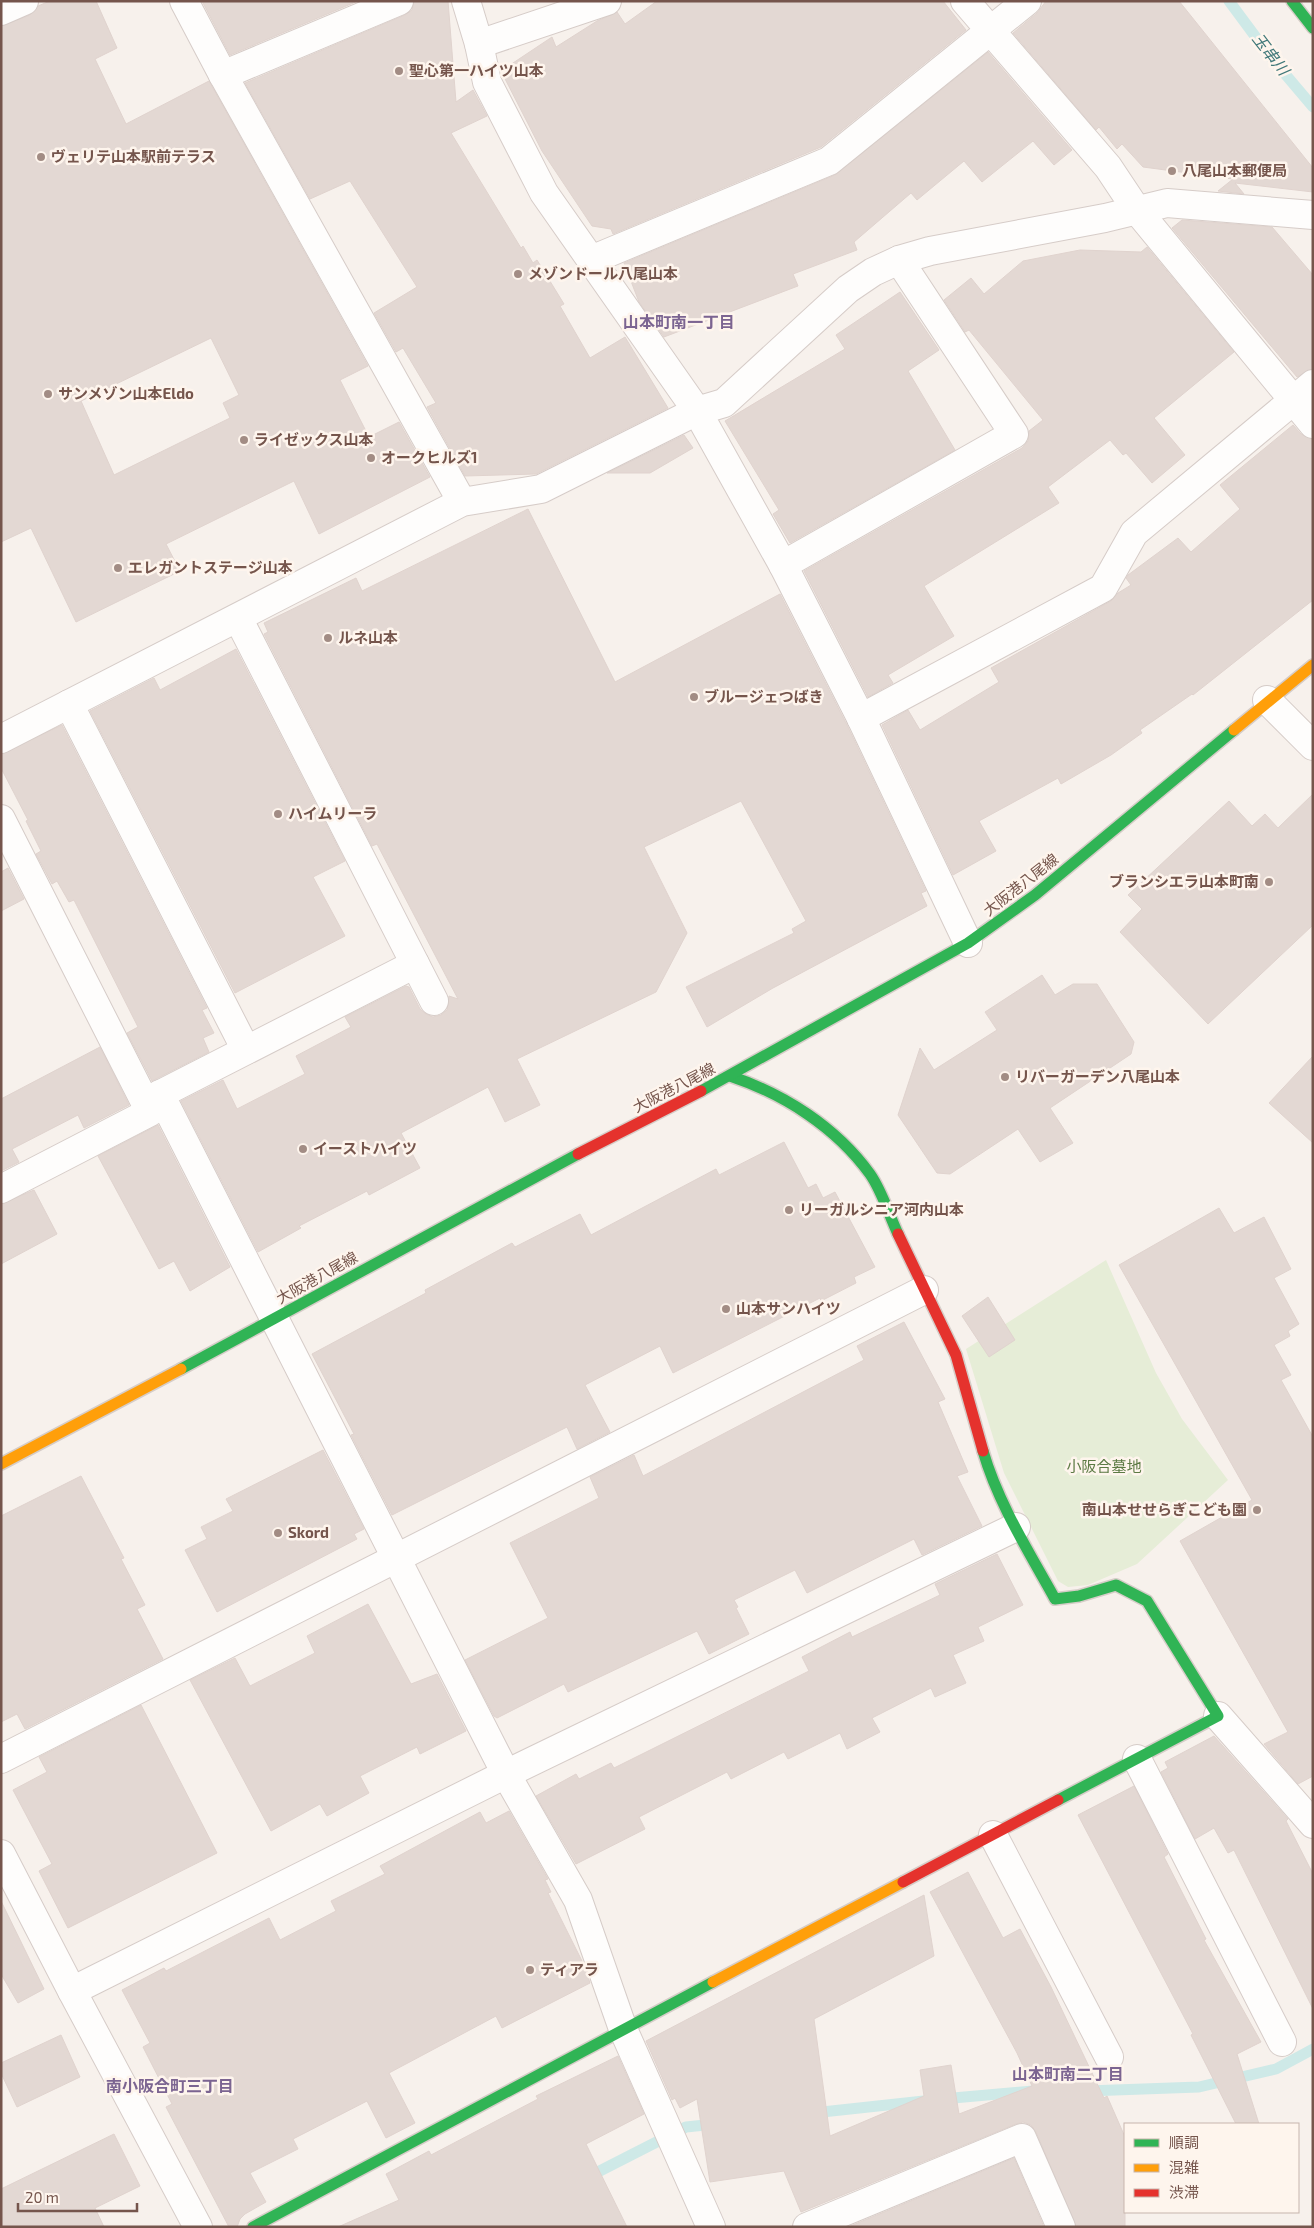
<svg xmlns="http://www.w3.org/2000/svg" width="1314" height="2228" font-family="'Exo 2','Noto Sans JP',sans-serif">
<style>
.green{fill:#e6edd7}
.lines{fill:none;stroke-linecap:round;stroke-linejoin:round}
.stream{stroke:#cee9e7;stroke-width:11}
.building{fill:#e3d8d3;stroke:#e0d3ce;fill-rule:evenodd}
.street-casing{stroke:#d6ccc8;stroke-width:30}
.fast-casing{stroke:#d6cdc8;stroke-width:14}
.slow-casing{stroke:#d6cdc8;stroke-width:14}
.jam-casing{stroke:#d6cdc8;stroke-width:14}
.street{stroke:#fefdfc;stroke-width:28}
.fast{stroke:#30b455;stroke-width:11}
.slow{stroke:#ff9f0a;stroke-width:11}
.jam{stroke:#e5322d;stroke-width:11}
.poi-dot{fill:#a28c84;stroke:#fef5ed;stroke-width:2}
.labels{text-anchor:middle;stroke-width:5;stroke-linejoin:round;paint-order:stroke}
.poi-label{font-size:15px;font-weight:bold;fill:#75554c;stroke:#fef5ed;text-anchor:start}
.street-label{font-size:15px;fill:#75554c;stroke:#fef5ed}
.park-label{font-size:15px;fill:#5c7a44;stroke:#fef5ed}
.water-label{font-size:16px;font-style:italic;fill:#407879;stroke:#fef5ed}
.neighbourhood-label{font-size:16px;font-weight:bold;fill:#7b6491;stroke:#fef5ed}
</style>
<rect width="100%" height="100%" fill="#f7f1ec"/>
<polygon class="green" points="1106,1260 1156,1373 1182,1419 1228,1480 1137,1564 1088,1585 1068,1587 1058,1581 1004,1473 966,1349"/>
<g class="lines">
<g class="stream">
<polyline points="1229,1 1269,55 1313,107"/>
<polyline points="1087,2091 1199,2087 1276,2069 1313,2049"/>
<polyline points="942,2099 1033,2091"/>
<polyline points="813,2113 924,2101"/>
<polyline points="586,2178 686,2127 715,2124"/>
</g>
</g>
<g class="building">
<path d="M50 1H96L117 48 95 59 126 124 209 81 368 366 340 380 369 437 399 422 430 477 319 534 294 481 166 544 180 571 76 622 31 528 1 542V26L30 15 38 6ZM211 338 239 395 223 403 230 418 114 475 81 401Z"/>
<polygon points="202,1 358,1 230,55"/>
<polygon points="414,1 448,1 456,102 473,90 487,116 451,133 521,248 523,246 533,263 537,260 564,304 560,306 590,358 625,337 668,408 536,474 465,476 427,407 436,403 403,348 396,352 374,313 417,287 350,181 310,199 245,83 405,15 412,10"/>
<polygon points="657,1 943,1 966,30 821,147 613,234 611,229 592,226 542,151 501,71 552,37 556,47 597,21 617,12 625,24"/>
<polygon points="1046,1 1179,1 1313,168 1313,192 1235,183 1244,194 1218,191 1233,179 1143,167 1122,144 1117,149 1099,127 1096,130 1013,33 1037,13"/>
<polygon points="988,52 1072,150 1054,165 1033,141 982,182 964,161 917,200 911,193 854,242 857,250 793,274 798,286 664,337 639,302 624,263 835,175"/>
<polygon points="1182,220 1272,227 1313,275 1313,369 1297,377 1172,228"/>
<polygon points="1147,247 1234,352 1154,418 1185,455 1152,483 1126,453 1123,455 1110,440 1048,487 1059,503 924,586 954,636 888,675 893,683 868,697 804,571 1022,448 1028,441 1029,431 1043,420 969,330 965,332 944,300 971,278 984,294 1023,261 1080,250 1141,252"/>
<polygon points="900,292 939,350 908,371 955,450 790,543 773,514 779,510 725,421 845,349 836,335"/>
<polygon points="1293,425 1301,434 1313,439 1313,600 1193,695 1192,694 1140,730 1142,733 1111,755 1061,784 1058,778 979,821 996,851 953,875 882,725 908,710 920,730 999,682 991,668 1111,601 1118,593 1131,585 1126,578 1128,575 1178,538 1191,552 1240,509 1220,485"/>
<polygon points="684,435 693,448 650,473 607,473"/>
<polygon points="528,509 615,682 780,594 847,725 926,891 921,893 927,906 773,988 707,1027 686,987 794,933 792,929 806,921 741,801 644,847 687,933 656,992 517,1059 540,1105 505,1122 488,1087 401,1133 420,1168 369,1195 367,1191 299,1226 301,1228 258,1252 181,1101 223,1080 237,1109 305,1074 296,1056 351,1027 345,1017 406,986 409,987 420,1009 426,1014 433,1017 441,1015 447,1010 449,996 458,999 377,844 372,846 264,634 268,632 264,623 356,578 362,591"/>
<polygon points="236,649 345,861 313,877 345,936 235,993 90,711 154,678 160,690"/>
<polygon points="62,725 207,1008 202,1010 214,1033 203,1038 209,1052 152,1081 127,1033 138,1027 74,900 69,902 57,881 52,884 36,854 41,851 26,821 28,820 1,768 1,754"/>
<polygon points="1313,794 1313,925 1208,1024 1120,932 1142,909 1128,895 1229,801 1252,826 1265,814 1278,828"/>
<polygon points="8,868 24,899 1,911 1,872"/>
<polygon points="1042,975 1055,995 1073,984 1097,984 1134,1042 1131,1054 1050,1108 1073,1143 1040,1162 1018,1129 950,1174 937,1173 898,1115 920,1048 934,1070 997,1030 985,1012"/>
<polygon points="100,1047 129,1105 84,1128 78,1115 12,1149 19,1162 1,1171 1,1099"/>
<polygon points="1313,1056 1313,1143 1269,1103"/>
<polygon points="158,1125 230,1267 190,1291 174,1261 159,1269 98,1156"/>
<polygon points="784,1142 808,1188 816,1184 823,1198 835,1192 875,1267 854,1277 856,1283 821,1301 820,1298 673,1373 660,1346 585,1385 610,1432 577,1449 567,1427 392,1515 351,1435 354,1434 312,1354 426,1293 425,1290 512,1243 515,1247 580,1214 591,1235 716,1169 719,1175"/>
<polygon points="34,1190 57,1234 1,1264 1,1204"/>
<polygon points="1219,1208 1234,1233 1264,1217 1291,1269 1274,1278 1299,1324 1288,1331 1290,1336 1274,1345 1291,1375 1281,1380 1313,1437 1313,1776 1298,1784 1264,1744 1288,1732 1180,1541 1252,1500 1119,1265"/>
<polygon points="988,1297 1015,1340 989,1357 962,1316"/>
<polygon points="904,1322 945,1399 938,1402 968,1472 957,1476 982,1526 922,1555 914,1539 807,1593 795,1570 734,1600 738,1607 736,1608 749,1634 709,1654 697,1631 568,1692 564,1684 497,1718 494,1716 465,1660 548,1618 510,1543 599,1498 590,1477 634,1455 643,1476 864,1360 857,1346"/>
<polygon points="323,1450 364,1529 354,1534 357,1539 217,1612 185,1550 207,1539 201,1527 233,1511 226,1499"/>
<polygon points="81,1476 124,1558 121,1559 145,1605 137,1609 163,1659 25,1729 17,1714 1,1722 1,1516"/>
<polygon points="997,1554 1023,1605 978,1627 984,1641 953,1655 966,1683 935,1697 931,1688 872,1718 880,1732 847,1749 840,1733 788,1759 784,1752 731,1779 727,1772 639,1817 645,1829 576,1864 536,1796 576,1774 579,1779 611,1763 614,1768 809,1671 802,1657 850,1632 852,1637 940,1595 935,1584"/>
<polygon points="368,1604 411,1684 437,1674 466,1731 420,1754 417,1747 360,1776 369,1793 327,1816 320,1804 271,1831 190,1680 235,1658 250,1686 315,1653 307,1636"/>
<polygon points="141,1705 217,1853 68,1928 39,1871 52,1864 13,1790 47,1772 39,1757"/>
<polygon points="1214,1736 1288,1819 1286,1821 1313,1874 1313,2009 1234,1850 1228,1853 1214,1828 1195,1839 1161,1772 1168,1768 1165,1762"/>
<polygon points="1134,1786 1168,1854 1164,1857 1206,1939 1204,1940 1261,2042 1237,2054 1259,2124 1236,2124 1191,2035 1193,2034 1078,1815"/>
<polygon points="509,1811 548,1879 545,1880 551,1892 548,1893 584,1965 590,1983 502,2028 496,2016 389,2073 415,2123 386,2138 367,2101 293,2139 298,2149 250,2173 266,2202 245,2214 240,2219 237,2227 229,2227 166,2107 172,2104 143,2047 150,2043 122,1990 164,1968 166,1971 269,1918 280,1940 336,1911 331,1901 385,1874 380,1866 480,1812 486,1823"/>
<polygon points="968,1872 1003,1938 1020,1929 1051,1987 1104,2098 1107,2096 1125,2137 1125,2227 1076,2227 1036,2132 1031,2125 1023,2122 1016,2124 801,2212 784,2171 710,2182 697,2099 680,2108 675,2098 672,2100 646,2041 924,1895 934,1956 814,2019 830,2136 924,2096 920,2070 951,2065 959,2114 1032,2086 1017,2053 930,1892"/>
<polygon points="1,1901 44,1989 18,2003 1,1974"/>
<polygon points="61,2035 80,2077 17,2107 1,2073 1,2063"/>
<polygon points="618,2056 644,2114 586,2144 627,2227 338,2227 399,2200 386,2174 429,2151 431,2155 538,2099 536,2096"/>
<polygon points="114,2134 140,2186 95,2208 104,2227 1,2227 1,2189"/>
<polygon points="1014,2158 1044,2227 848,2227"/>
</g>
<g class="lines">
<g class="street-casing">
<g id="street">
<polyline points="184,1 223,75 462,502"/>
<polyline points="466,1 479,44 487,82 544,193 697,411 783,565 861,718 968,943"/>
<polyline points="965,1 1108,167 1136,209 1313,424"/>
<polyline points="1,11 24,1"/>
<polyline points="479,44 607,1"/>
<polyline points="223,75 399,1"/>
<polyline points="591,260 829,161 1027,1"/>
<polyline points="783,565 1014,434 899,260"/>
<polyline points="238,618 434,1001"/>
<polyline points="1267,700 1313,746"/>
<polyline points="69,704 246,1050"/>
<polyline points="861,718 1103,588 1134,533 1313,384"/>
<polyline points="1,739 462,502 541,489 697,411 724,403 848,289 873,272 899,260 930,251 1105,218 1167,203 1313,215"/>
<polyline points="1,819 150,1112 1,1189"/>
<polyline points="160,1094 506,1774 578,1900 623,2029 711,2227"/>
<polyline points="145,1102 415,964"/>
<polyline points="1218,1716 1313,1824"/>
<polyline points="1,1759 924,1290"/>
<polyline points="1137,1759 1282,2042"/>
<polyline points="993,1835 1109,2057"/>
<polyline points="1,1854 72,1991 198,2227"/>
<polyline points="72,1991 506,1774 1016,1527"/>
<polyline points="807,2227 1022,2138 1061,2227"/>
</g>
</g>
<g class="fast-casing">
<g id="fast">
<polyline points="1292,1 1313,28"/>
<path d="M730 1076C784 1094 836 1127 870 1174 882 1191 889 1215 898 1234"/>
<polyline points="701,1091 968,943 1035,895 1234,730"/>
<polyline points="181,1369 578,1154"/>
<path d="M983 1451C998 1503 1029 1552 1055 1599L1079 1596 1116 1585 1147 1601 1218 1716 1058 1800"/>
<polyline points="253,2227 713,1982"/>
</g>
</g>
<g class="slow-casing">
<g id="slow">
<polyline points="1234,730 1313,665"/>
<polyline points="1,1464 181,1369"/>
<polyline points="713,1982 903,1882"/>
</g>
</g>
<g class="jam-casing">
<g id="jam">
<polyline points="578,1154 701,1091"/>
<polyline points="898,1234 956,1355 983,1451"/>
<polyline points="903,1882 1058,1800"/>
</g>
</g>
<use href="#street" class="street"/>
<use href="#fast" class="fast"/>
<use href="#slow" class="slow"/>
<use href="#jam" class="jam"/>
</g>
<g class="poi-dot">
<circle cx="399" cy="71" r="5"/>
<circle cx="41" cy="157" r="5"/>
<circle cx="1172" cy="171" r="5"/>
<circle cx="518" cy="274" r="5"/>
<circle cx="48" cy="394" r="5"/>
<circle cx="244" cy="440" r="5"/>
<circle cx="371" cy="458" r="5"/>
<circle cx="118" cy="568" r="5"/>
<circle cx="328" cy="638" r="5"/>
<circle cx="694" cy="697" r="5"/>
<circle cx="278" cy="814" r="5"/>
<circle cx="1269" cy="882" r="5"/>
<circle cx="1005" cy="1077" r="5"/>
<circle cx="303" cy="1149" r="5"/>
<circle cx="789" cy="1210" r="5"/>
<circle cx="726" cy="1309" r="5"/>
<circle cx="1257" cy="1510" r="5"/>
<circle cx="278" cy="1533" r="5"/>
<circle cx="530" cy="1970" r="5"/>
</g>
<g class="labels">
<g class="poi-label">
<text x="409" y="76">聖心第一ハイツ山本</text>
<text x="51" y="162">ヴェリテ山本駅前テラス</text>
<text x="1182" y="176">八尾山本郵便局</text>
<text x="528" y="279">メゾンドール八尾山本</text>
<text x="58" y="399">サンメゾン山本Eldo</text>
<text x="254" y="445">ライゼックス山本</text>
<text x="381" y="463">オークヒルズ1</text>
<text x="128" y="573">エレガントステージ山本</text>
<text x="338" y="643">ルネ山本</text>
<text x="704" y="702">ブルージェつばき</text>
<text x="288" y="819">ハイムリーラ</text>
<text x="1259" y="887" text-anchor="end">ブランシエラ山本町南</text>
<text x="1015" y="1082">リバーガーデン八尾山本</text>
<text x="313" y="1154">イーストハイツ</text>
<text x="799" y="1215">リーガルシニア河内山本</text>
<text x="736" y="1314">山本サンハイツ</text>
<text x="1247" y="1515" text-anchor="end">南山本せせらぎこども園</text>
<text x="288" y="1538">Skord</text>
<text x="540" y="1975">ティアラ</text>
</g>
<g class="street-label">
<text transform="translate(1021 885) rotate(-38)" y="5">大阪港八尾線</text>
<text transform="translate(674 1088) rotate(-27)" y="5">大阪港八尾線</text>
<text transform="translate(317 1278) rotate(-29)" y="5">大阪港八尾線</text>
</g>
<g class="park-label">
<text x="1104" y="1472">小阪合墓地</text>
</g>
<g class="water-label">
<text transform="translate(1271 54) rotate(52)" y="6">玉串川</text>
</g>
<g class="neighbourhood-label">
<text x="679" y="328">山本町南一丁目</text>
<text x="1068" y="2080">山本町南二丁目</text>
<text x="170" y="2092">南小阪合町三丁目</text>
</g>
</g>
<rect width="1314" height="2228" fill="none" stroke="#75554c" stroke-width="5"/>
<rect x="1124" y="2123" width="175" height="90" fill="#fef5ed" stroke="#c7b5ad"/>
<rect x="1134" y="2139" width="25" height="8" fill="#30b455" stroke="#c7b5ad"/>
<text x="1169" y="2148" font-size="15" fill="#75554c">順調</text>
<rect x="1134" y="2164" width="25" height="8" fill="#ff9f0a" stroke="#c7b5ad"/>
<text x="1169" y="2173" font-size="15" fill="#75554c">混雑</text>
<rect x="1134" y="2189" width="25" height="8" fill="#e5322d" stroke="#c7b5ad"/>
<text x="1169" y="2198" font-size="15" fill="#75554c">渋滞</text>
<path d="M18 2203v8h119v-8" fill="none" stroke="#75554c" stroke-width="2.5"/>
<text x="25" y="2203" font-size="15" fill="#75554c" stroke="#fef5ed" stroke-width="4" paint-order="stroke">20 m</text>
</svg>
